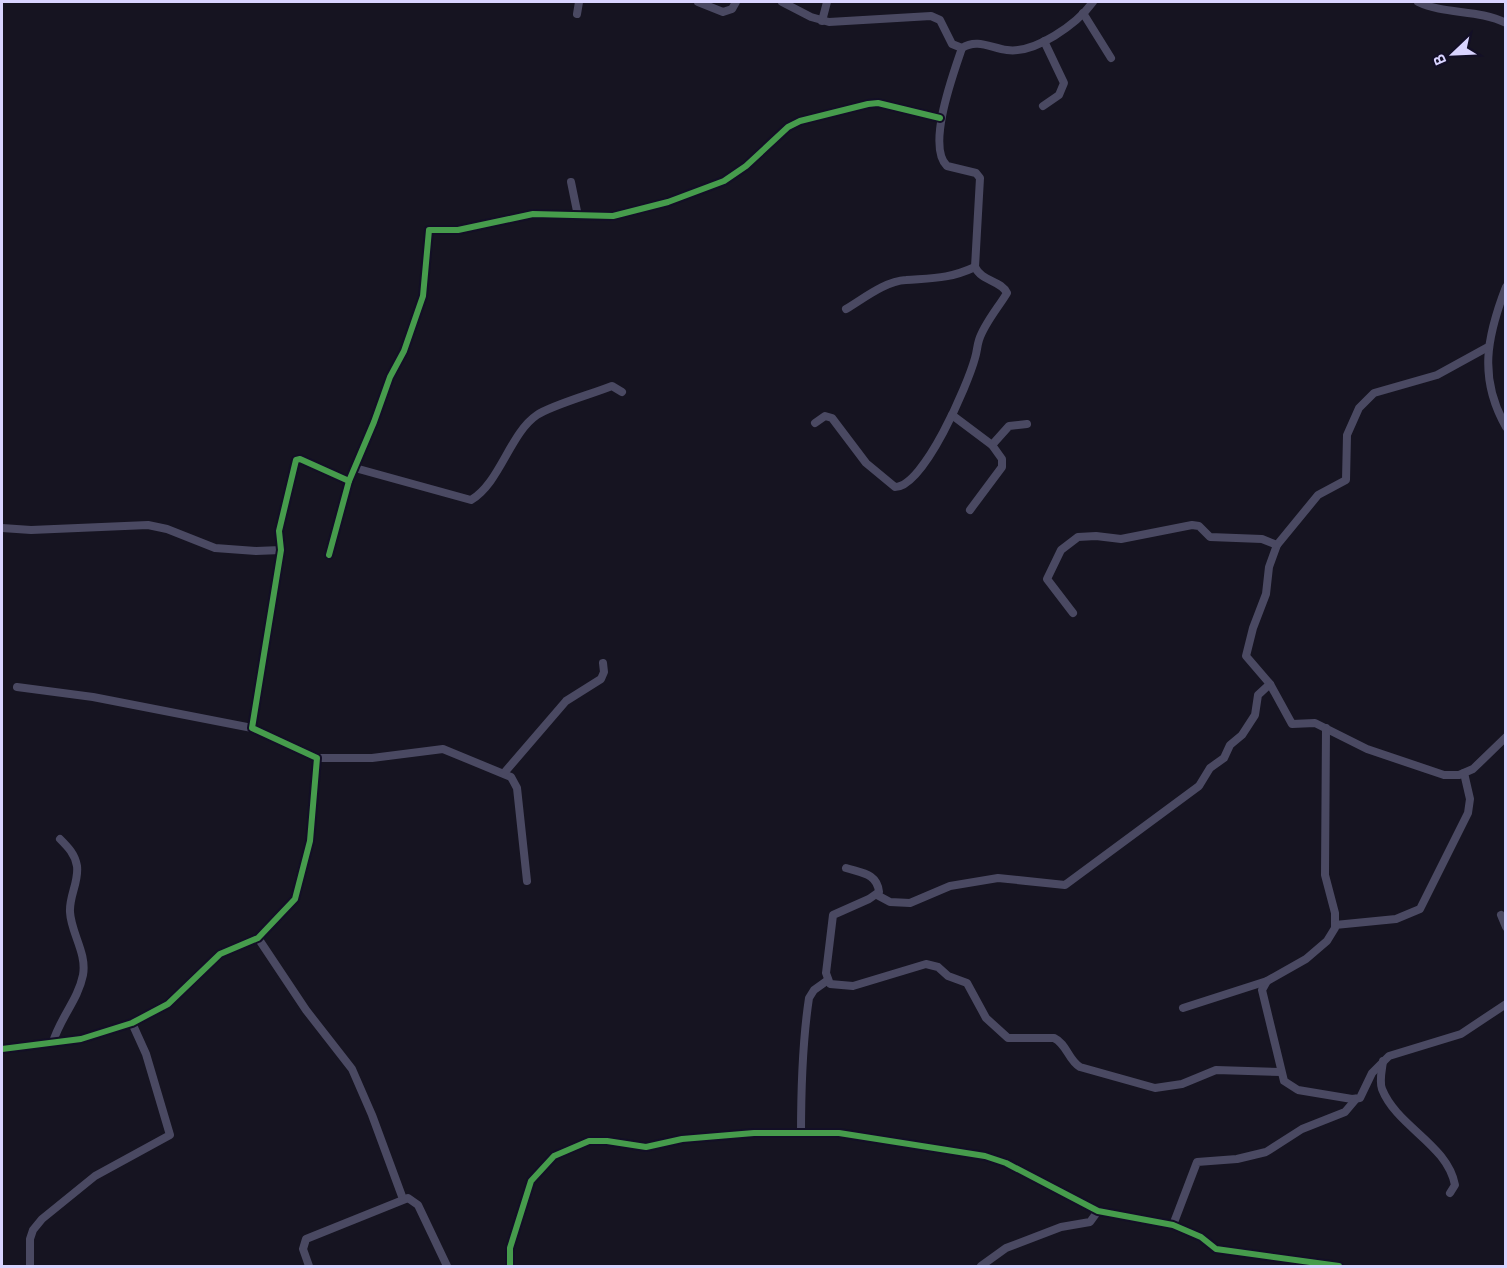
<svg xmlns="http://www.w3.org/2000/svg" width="1507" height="1268" font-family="Cabin,sans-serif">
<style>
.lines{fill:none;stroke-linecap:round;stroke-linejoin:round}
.minor{stroke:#4a4962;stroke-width:8}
.cycleway-casing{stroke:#130f26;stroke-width:10}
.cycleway{stroke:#469c4c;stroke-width:6}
</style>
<rect width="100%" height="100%" fill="#161421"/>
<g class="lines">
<g class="minor">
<polyline points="698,2 723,12 732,9 736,2"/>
<polyline points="782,2 811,17 829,22 931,16 940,20 952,44 962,48"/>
<path d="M1418 2C1445 15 1478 9 1506 23"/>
<polyline points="1083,13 1111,58"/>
<polyline points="577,14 579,2"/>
<polyline points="822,21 827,2"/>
<polyline points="1043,106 1059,95 1064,83 1044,41"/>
<polyline points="571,182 578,216"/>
<path d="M1506 287C1487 336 1478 378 1506 427"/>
<path d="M846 309C863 299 885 281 906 280 933 278 949 279 975 267"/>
<polyline points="1488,347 1437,375 1374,393 1359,408 1347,435 1346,480 1318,495 1277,545 1269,567 1266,594 1253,628 1246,656 1270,684 1292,724 1315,723 1367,749 1444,775 1459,775 1473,769 1506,737"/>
<polyline points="952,415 992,445 1002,459 1002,467 970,510"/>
<path d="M815 423 825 416 832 418 866 463 895 487C924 487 968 384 975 358 977 352 977 346 979 340 984 324 998 308 1007 293 1001 280 982 282 975 267L980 178 976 173 947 166C926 146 954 72 962 48 977 38 991 48 1007 50 1035 54 1077 24 1093 2"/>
<polyline points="992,445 1009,426 1027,424"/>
<path d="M355 468 471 500C500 483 510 433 537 415 552 405 592 394 612 386L622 392"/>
<polyline points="2,528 31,530 148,525 167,529 215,548 256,551 281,550"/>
<polyline points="329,555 349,481 374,422 390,377 404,351 423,296 429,230 458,230 533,214 613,216 668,202 724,181 746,166 788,127 800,121 868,104 878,103 940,118"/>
<polyline points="1073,613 1047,579 1061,550 1078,537 1096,536 1121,539 1192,525 1199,526 1210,537 1262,539 1277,545"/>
<polyline points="17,687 93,697 252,728"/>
<polyline points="1326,728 1325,875 1335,913 1335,928 1327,941 1306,959 1267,981 1262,990 1284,1081 1298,1090 1352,1099 1360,1098 1372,1073 1389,1056 1461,1034 1506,1004"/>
<polyline points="317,758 372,758 443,749 511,777 517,788 527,881"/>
<polyline points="504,773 566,701 601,679 604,672 603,663"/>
<path d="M846 868C861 873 877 873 879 892L869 899 833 915 826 973 830 984 853 986 926 964 938 967 948 976 967 983 986 1018 1008 1038H1054C1067 1044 1068 1060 1080 1067L1155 1088 1182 1084 1216 1070 1281 1072"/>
<polyline points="877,895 890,902 910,903 950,886 998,878 1065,885 1199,786 1210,768 1224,758 1230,745 1242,735 1255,715 1258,695 1270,684"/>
<polyline points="1501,915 1506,927"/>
<polyline points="1335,925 1396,919 1420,909 1468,813 1470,799 1464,773"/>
<polyline points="258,938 306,1010 352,1069 372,1115 403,1199"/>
<polyline points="1183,1008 1267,981"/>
<path d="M53 1042C60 1018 78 1000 83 975 87 953 71 933 70 912 69 896 79 882 77 866 75 854 68 847 60 839"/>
<polyline points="2,1049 81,1039 132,1023 168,1004 220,954 258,938 295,899 310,841 317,758 252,728 281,550 279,531 296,460 300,459 349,481"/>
<path d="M1383 1061C1382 1070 1379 1081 1382 1089 1397 1127 1447 1144 1455 1185L1450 1193"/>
<path d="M801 1134C801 1088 802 1044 809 998L814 990 828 980"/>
<polyline points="1173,1225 1197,1162 1237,1159 1266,1152 1302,1129 1345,1112 1356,1099"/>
<polyline points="30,1266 30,1239 33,1230 42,1219 95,1176 170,1135 146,1054 132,1023"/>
<polyline points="309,1266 303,1249 306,1239 408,1198 418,1205 447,1266"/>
<polyline points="510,1266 510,1248 531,1181 554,1156 589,1141 607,1141 646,1147 682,1139 754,1133 839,1133 985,1156 1006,1163 1098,1211 1173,1225 1201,1237 1216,1249 1339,1266"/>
<polyline points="981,1266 1006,1248 1061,1227 1090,1222 1098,1211"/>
</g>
<g class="cycleway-casing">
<g id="cycleway">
<polyline points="329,555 349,481 374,422 390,377 404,351 423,296 429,230 458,230 533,214 613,216 668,202 724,181 746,166 788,127 800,121 868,104 878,103 940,118"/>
<polyline points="2,1049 81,1039 132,1023 168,1004 220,954 258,938 295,899 310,841 317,758 252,728 281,550 279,531 296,460 300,459 349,481"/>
<polyline points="510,1266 510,1248 531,1181 554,1156 589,1141 607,1141 646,1147 682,1139 754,1133 839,1133 985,1156 1006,1163 1098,1211 1173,1225 1201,1237 1216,1249 1339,1266"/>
</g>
</g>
<use href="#cycleway" class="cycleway"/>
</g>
<rect width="1507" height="1268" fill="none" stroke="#d9d4ff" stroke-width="6"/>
<g transform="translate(1453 54) rotate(247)" stroke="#130f26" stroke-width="4.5" paint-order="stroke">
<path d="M0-4.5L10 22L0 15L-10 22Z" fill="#d9d4ff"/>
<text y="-9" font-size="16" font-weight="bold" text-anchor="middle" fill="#d9d4ff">B</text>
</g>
</svg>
